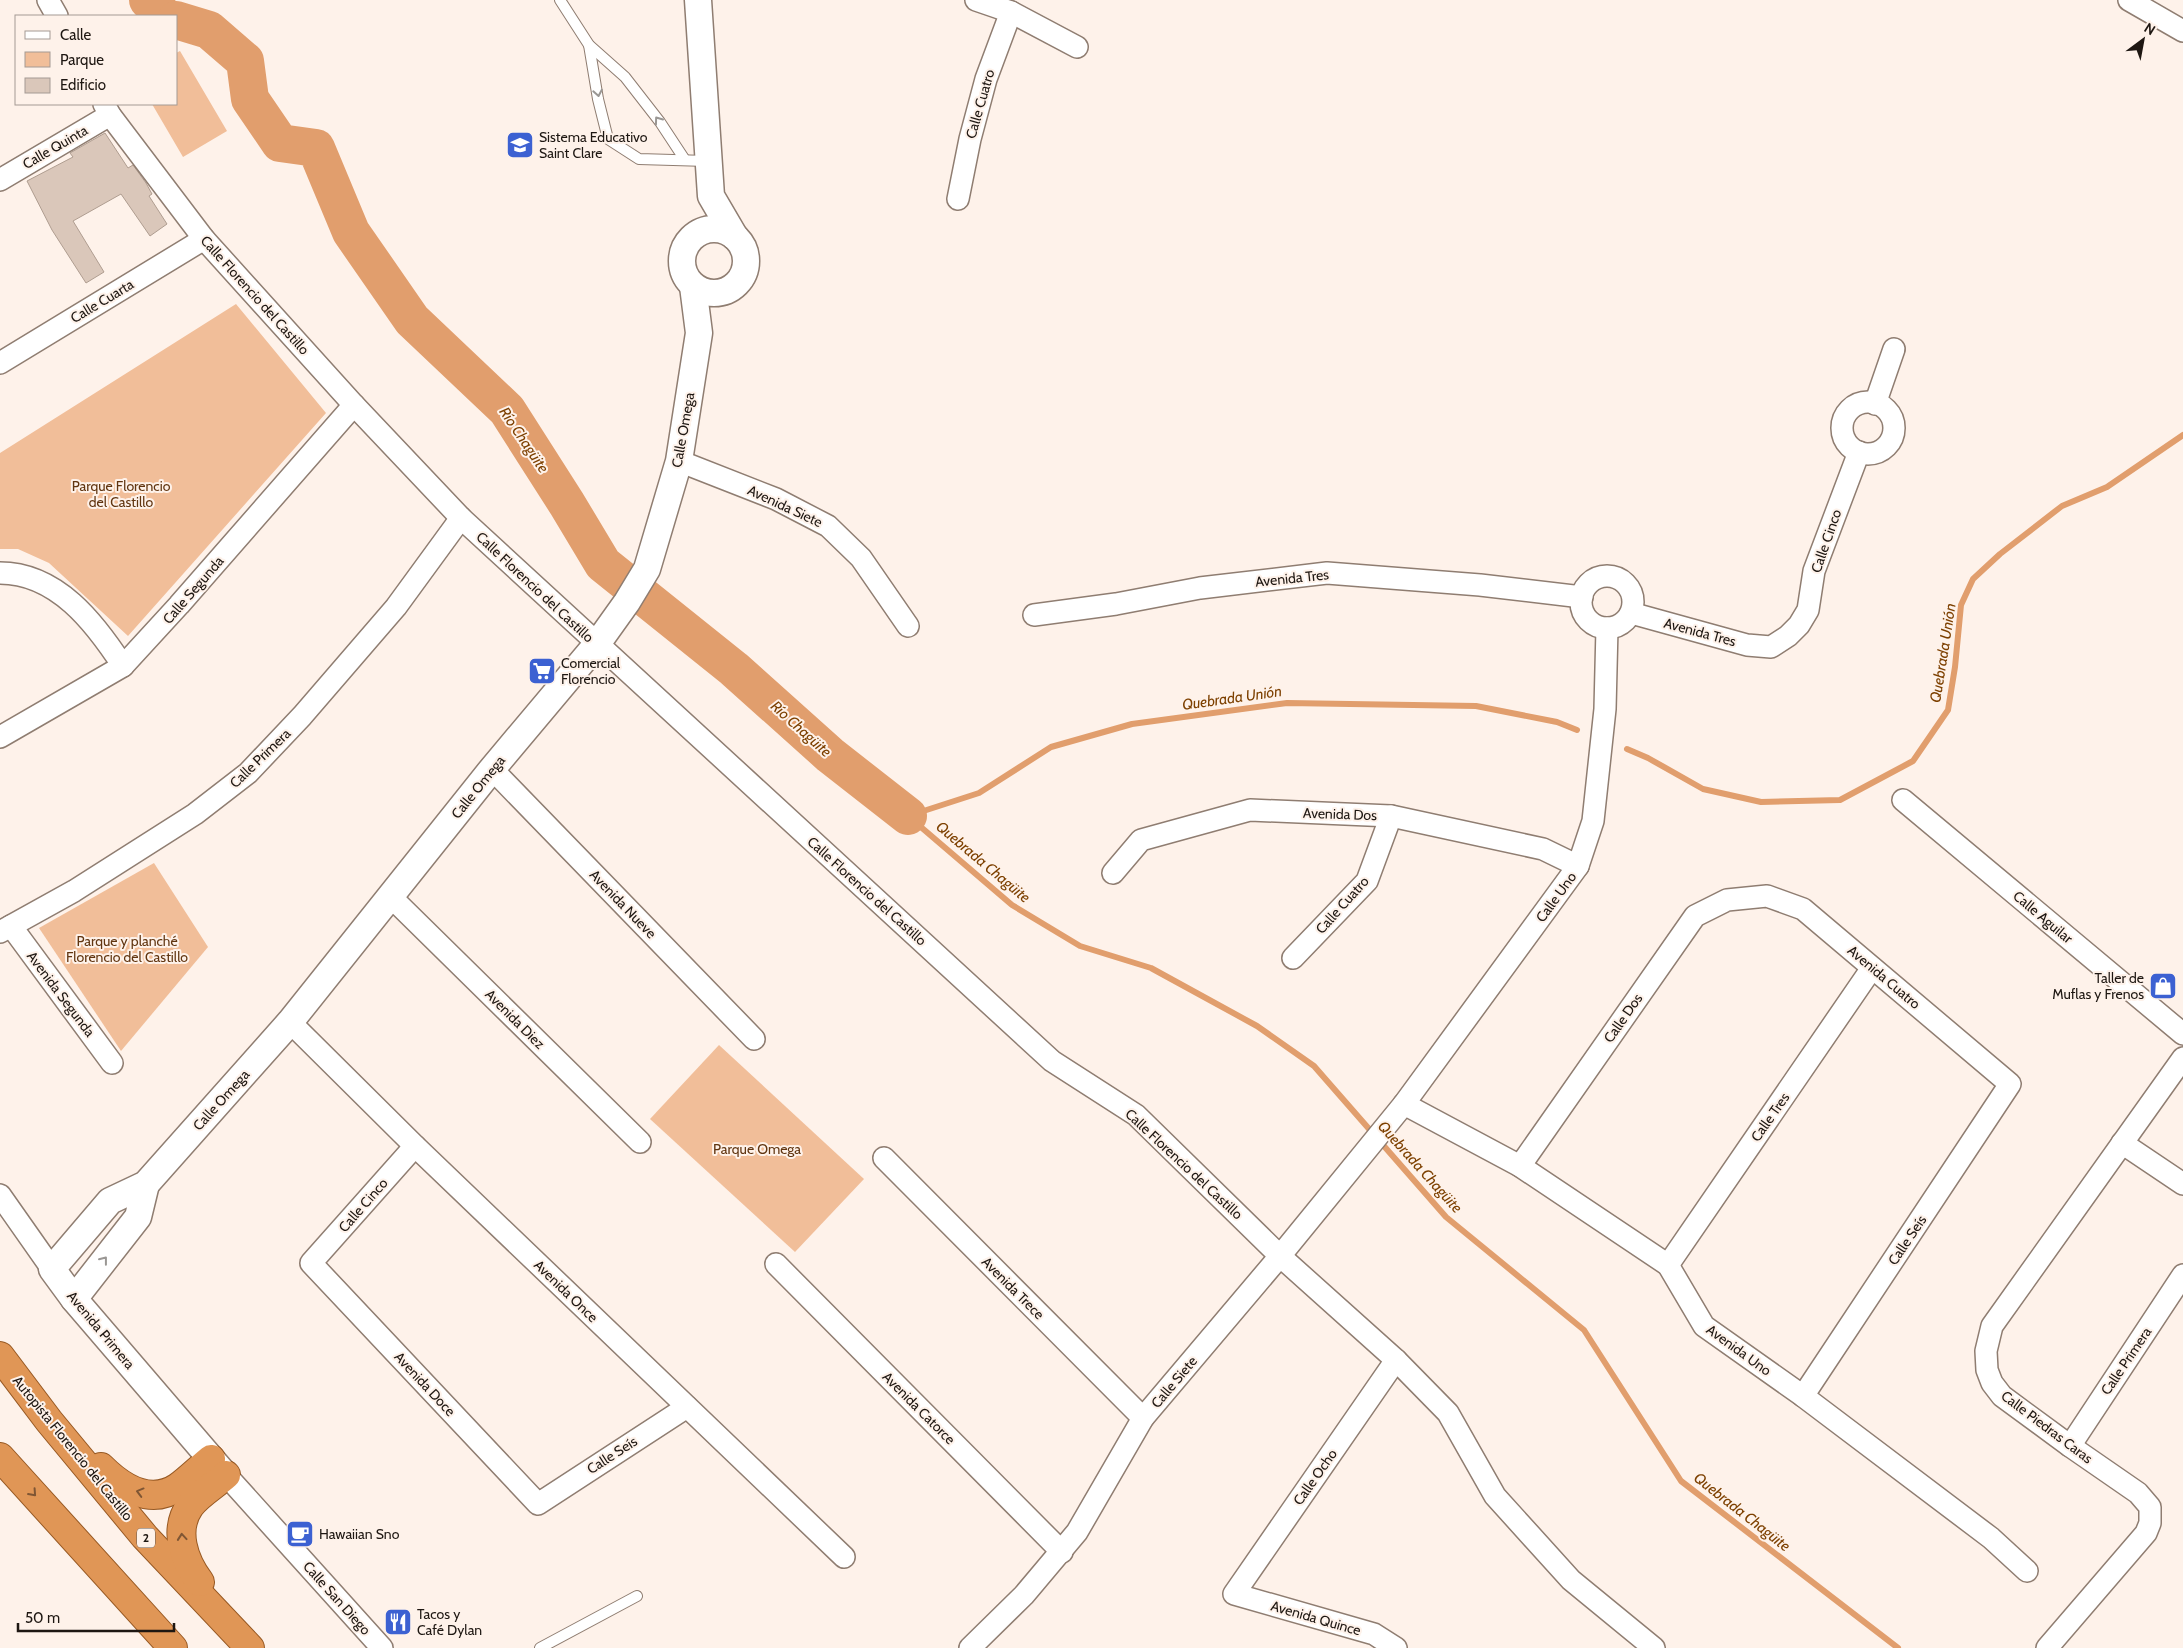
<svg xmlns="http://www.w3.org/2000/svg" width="2183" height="1648" font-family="Cabin,sans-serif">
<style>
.green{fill:#f1be99}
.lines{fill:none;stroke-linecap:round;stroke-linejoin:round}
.stream{stroke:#e19e6d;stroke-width:6}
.river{stroke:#e19e6d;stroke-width:38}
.building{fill:#dac7ba;stroke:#af9d90}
.service-casing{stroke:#8f7d71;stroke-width:12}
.minor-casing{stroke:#8f7d71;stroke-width:24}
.tertiary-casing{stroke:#8f7d71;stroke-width:29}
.trunk-casing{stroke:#975923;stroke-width:30}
.service{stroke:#fff;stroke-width:10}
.minor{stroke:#fff;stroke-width:21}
.tertiary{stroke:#fff;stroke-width:26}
.trunk{stroke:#e09656;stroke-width:28}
.oneway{stroke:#9a9794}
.oneway2{stroke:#7f5634}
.labels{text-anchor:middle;stroke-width:4;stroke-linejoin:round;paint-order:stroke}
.shield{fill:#fef2ea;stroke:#615953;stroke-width:1}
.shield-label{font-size:12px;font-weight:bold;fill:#1e1712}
.street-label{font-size:14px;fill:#1e1712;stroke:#fef2ea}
.poi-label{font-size:14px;fill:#1e1712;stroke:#fef2ea;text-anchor:start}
.park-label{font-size:14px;fill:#613510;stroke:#fef2ea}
.water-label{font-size:15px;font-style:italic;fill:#7d4000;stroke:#fef2ea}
</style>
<rect width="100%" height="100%" fill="#fef2ea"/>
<g class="green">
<polygon points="180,51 227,131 183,157 152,104 176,104 176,53"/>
<polygon points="236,304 326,413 128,636 49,563 18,549 0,549 0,453"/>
<polygon points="154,863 208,947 121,1051 39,928"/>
<polygon points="719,1045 864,1179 795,1252 650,1119"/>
</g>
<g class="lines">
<g class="stream">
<polyline points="1627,749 1648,758 1703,789 1761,802 1840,800 1913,761 1948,710 1955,667 1961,605 1973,579 2000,554 2062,506 2107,487 2183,435"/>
<polyline points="908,816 1012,905 1080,946 1151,968 1257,1026 1314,1066 1446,1217 1584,1330 1681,1481 1898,1648"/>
<polyline points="908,816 979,793 1051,747 1132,724 1287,703 1476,706 1557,722 1577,730"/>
</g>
<g class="river">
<polyline points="148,0 164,16"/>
<polyline points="176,20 209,30 245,61 250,99 280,143 316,148 351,232 412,320 507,410 567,504 603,564 734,669 830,755 908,816"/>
</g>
</g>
<polygon class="building" points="105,133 128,168 133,165 146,183 152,194 149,196 167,224 150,236 121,194 73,221 104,272 86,283 52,230 27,181 73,157 70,153"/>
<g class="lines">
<g class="service-casing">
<g id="service">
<polyline points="560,0 589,45 625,77 660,122 685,160"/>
<polyline points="589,45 598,99 608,139 639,159 707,161"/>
<polyline points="540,1648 637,1596"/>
</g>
</g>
<g class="minor-casing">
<g id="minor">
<polyline points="48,0 57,16"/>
<polyline points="976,0 1011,12 1077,47"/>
<polyline points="2129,0 2183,31"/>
<polyline points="104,104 110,115 204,239 354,405 461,518 1052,1061 1136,1115 1280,1256 1396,1360 1448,1413 1495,1496 1571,1580 1654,1648"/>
<polyline points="0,180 110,115"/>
<polyline points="958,199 970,139 986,79 1011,12"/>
<polyline points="0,363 204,239"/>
<circle cx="1868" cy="428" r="26"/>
<polyline points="1875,404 1894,349"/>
<polyline points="679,461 776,499 828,526 861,558 908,626"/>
<path d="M0 573C57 573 95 623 123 666"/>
<circle cx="1607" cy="602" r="26"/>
<polyline points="1631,613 1747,645 1771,647 1788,636 1799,625 1808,610 1814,571 1859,452"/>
<polyline points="1034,615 1116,604 1200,588 1327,573 1480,585 1582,597"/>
<polyline points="0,737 123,666 179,605 354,405"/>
<polyline points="492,769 754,1039"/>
<polyline points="1903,800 2183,1034"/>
<polyline points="1113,873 1141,840 1250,810 1391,816 1543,849 1578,866"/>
<polyline points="390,896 640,1142"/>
<polyline points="11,926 112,1063"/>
<polyline points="0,932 74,891 195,814 248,773 302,716 396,607 461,518"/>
<polyline points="1293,958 1367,881 1391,816"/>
<polyline points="290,1022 415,1146 844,1557"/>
<polyline points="1404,1104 1520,1166 1668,1265 1704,1326 1803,1396 1991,1538 2027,1571"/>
<polyline points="2122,1143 2183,1184"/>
<polyline points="415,1146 311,1263 538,1504 687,1407"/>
<polyline points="884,1158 1143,1418"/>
<polyline points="1520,1166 1695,916 1727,900 1767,896 1803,909 2010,1084 1803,1396"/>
<polyline points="0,1195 52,1269"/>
<polyline points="776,1264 1062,1552"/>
<polyline points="1668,1265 1872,968"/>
<polyline points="2070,1446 2183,1275"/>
<polyline points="226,1475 382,1648"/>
<polyline points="970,1648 1024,1595 1077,1532 1143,1418 1280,1256 1404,1104 1578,866 1593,821 1605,709 1607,628"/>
<polyline points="1396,1648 1374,1634 1234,1594 1396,1360"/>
<polyline points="2047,1648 2146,1533 2150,1523 2150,1507 2138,1493 2070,1446 2002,1396 1992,1383 1987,1370 1986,1351 1992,1326 2183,1058"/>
</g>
</g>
<g class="tertiary-casing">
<g id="tertiary">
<polyline points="698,0 711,196 735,237"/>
<circle cx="714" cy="261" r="32"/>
<polyline points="74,1299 138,1217 146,1184"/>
<polyline points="225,1475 74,1299 52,1269 110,1201 146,1184 290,1022 492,769 597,644 627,602 647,569 679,461 699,333 693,286"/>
</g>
</g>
<g class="trunk-casing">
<g id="trunk">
<polyline points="0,1356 49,1421 145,1537 250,1648"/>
<polyline points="0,1457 173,1648"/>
<path d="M101 1467C121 1487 150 1506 178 1487 189 1479 200 1468 211 1459"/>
<path d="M200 1582C184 1561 173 1530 190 1506 199 1494 215 1485 226 1475"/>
</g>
</g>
<use href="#service" class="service"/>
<use href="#minor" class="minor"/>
<use href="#tertiary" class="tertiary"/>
<use href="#trunk" class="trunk"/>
</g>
<defs><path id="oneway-chevron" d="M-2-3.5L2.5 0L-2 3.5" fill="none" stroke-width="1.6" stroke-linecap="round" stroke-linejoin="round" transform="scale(1.25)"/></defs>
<g class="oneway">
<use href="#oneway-chevron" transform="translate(598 93) rotate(80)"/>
<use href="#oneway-chevron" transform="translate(658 120) rotate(-126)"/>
<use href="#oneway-chevron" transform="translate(104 1260) rotate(-52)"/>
</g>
<g class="oneway2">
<use href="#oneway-chevron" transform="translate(140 1492) rotate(-165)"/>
<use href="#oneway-chevron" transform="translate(33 1493) rotate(48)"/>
<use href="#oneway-chevron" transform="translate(182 1537) rotate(-95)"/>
</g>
<defs>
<g id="school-square" transform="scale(1.4375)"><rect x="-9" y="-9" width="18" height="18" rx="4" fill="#3c61d2" stroke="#fef2ea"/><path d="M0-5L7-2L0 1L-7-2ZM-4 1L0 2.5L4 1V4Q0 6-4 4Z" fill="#fff"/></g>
<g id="supermarket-square" transform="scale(1.4375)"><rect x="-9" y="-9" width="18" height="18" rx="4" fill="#3c61d2" stroke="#fef2ea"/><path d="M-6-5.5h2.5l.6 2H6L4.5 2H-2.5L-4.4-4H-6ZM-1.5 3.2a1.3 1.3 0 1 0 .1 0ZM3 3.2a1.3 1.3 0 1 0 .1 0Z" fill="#fff"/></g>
<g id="shop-square" transform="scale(1.4375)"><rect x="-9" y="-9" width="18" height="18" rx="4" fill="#3c61d2" stroke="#fef2ea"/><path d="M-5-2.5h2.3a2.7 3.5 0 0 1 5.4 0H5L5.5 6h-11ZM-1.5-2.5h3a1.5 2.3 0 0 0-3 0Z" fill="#fff"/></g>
<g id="cafe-square" transform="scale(1.4375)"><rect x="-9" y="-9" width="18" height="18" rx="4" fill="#3c61d2" stroke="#fef2ea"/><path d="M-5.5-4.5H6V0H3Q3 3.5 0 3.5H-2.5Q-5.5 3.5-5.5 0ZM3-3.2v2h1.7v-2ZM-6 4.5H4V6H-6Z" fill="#fff"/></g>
<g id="restaurant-square" transform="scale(1.4375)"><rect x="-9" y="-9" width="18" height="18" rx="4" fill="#3c61d2" stroke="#fef2ea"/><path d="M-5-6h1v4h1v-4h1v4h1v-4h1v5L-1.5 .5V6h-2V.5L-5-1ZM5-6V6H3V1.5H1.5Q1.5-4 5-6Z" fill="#fff"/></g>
</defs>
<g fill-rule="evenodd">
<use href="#school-square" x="520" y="145"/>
<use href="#supermarket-square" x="542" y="671"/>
<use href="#shop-square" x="2163" y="986"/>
<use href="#cafe-square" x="300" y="1534"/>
<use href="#restaurant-square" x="398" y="1622"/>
</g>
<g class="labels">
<rect class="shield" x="137" y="1528.5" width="18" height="19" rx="4"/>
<g class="shield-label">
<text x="146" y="1542">2</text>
</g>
<g class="street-label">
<text transform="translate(980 104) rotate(-74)" y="5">Calle Cuatro</text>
<text transform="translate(55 147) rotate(-30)" y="5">Calle Quinta</text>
<text transform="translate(255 295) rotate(48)" y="5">Calle Florencio del Castillo</text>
<text transform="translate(102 301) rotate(-31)" y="5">Calle Cuarta</text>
<text transform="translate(683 430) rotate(-80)" y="5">Calle Omega</text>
<text transform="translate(785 506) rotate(25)" y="5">Avenida Siete</text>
<text transform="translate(1826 541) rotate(-71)" y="5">Calle Cinco</text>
<text transform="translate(1292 578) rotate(-6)" y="5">Avenida Tres</text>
<text transform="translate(535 587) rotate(43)" y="5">Calle Florencio del Castillo</text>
<text transform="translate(193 590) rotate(-49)" y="5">Calle Segunda</text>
<text transform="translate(1700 632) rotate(15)" y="5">Avenida Tres</text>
<text transform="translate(260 758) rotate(-44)" y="5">Calle Primera</text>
<text transform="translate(478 787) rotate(-51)" y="5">Calle Omega</text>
<text transform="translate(1340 814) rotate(2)" y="5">Avenida Dos</text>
<text transform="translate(867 891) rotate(42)" y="5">Calle Florencio del Castillo</text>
<text transform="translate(1556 897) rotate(-54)" y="5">Calle Uno</text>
<text transform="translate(623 904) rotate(46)" y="5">Avenida Nueve</text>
<text transform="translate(1342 905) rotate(-48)" y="5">Calle Cuatro</text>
<text transform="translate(2043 917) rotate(40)" y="5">Calle Aguilar</text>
<text transform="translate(1884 977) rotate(40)" y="5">Avenida Cuatro</text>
<text transform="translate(61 994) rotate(53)" y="5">Avenida Segunda</text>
<text transform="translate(1623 1018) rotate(-55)" y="5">Calle Dos</text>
<text transform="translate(515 1019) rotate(45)" y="5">Avenida Diez</text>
<text transform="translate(221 1100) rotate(-48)" y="5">Calle Omega</text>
<text transform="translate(1770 1117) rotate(-55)" y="5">Calle Tres</text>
<text transform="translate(1184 1164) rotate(43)" y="5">Calle Florencio del Castillo</text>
<text transform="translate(363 1205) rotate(-49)" y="5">Calle Cinco</text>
<text transform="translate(1907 1240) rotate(-56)" y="5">Calle Seís</text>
<text transform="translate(1013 1288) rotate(45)" y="5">Avenida Trece</text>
<text transform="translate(566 1291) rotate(44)" y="5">Avenida Once</text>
<text transform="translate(101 1330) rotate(50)" y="5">Avenida Primera</text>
<text transform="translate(1739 1350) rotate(36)" y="5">Avenida Uno</text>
<text transform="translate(2126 1361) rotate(-56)" y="5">Calle Primera</text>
<text transform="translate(1174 1382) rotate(-50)" y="5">Calle Siete</text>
<text transform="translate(425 1384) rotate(47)" y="5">Avenida Doce</text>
<text transform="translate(919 1408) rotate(45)" y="5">Avenida Catorce</text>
<text transform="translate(2047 1427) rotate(37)" y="5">Calle Piedras Caras</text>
<text transform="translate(73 1448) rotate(51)" y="5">Autopista Florencio del Castillo</text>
<text transform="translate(612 1455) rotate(-33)" y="5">Calle Seís</text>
<text transform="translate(1315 1477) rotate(-55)" y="5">Calle Ocho</text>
<text transform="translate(337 1598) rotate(48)" y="5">Calle San Diego</text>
<text transform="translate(1316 1618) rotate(16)" y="5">Avenida Quince</text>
</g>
<g class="poi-label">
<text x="539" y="142">Sistema Educativo<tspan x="539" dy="16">Saint Clare</tspan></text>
<text x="561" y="668">Comercial<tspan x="561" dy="16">Florencio</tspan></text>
<text x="2144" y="983" text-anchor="end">Taller de<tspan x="2144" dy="16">Muflas y Frenos</tspan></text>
<text x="319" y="1539">Hawaiian Sno</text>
<text x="417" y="1619">Tacos y<tspan x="417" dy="16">Café Dylan</tspan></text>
</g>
<g class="park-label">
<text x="121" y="491">Parque Florencio<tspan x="121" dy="16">del Castillo</tspan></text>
<text x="127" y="946">Parque y planché<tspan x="127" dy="16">Florencio del Castillo</tspan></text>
<text x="757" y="1154">Parque Omega</text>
</g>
<g class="water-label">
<text transform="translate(524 440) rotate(56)" y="5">Río Chagüite</text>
<text transform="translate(1943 653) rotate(-81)" y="5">Quebrada Unión</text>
<text transform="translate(1232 698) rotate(-8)" y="5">Quebrada Unión</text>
<text transform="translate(801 729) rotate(42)" y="5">Río Chagüite</text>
<text transform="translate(983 862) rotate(40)" y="5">Quebrada Chagüite</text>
<text transform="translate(1420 1167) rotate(48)" y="5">Quebrada Chagüite</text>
<text transform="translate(1742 1512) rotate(38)" y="5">Quebrada Chagüite</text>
</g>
</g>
<rect x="15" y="15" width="162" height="90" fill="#fef2ea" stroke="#a49a94"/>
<rect x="25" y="31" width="25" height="8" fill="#ffffff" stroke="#a49a94"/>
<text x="60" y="40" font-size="15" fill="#1e1712">Calle</text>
<rect x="25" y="52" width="25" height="15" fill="#f1be99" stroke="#a49a94"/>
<text x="60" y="65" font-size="15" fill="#1e1712">Parque</text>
<rect x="25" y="78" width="25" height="15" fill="#dac7ba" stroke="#a49a94"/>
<text x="60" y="90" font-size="15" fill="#1e1712">Edificio</text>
<g transform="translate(2143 40) rotate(32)" stroke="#fef2ea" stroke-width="4" paint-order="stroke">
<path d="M0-4L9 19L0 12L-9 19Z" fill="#1e1712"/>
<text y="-8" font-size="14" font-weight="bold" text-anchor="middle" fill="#1e1712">N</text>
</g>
<path d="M18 1623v8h156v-8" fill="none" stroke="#1e1712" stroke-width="2.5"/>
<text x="25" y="1623" font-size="15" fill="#1e1712" stroke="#fef2ea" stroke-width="4" paint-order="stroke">50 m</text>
</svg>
